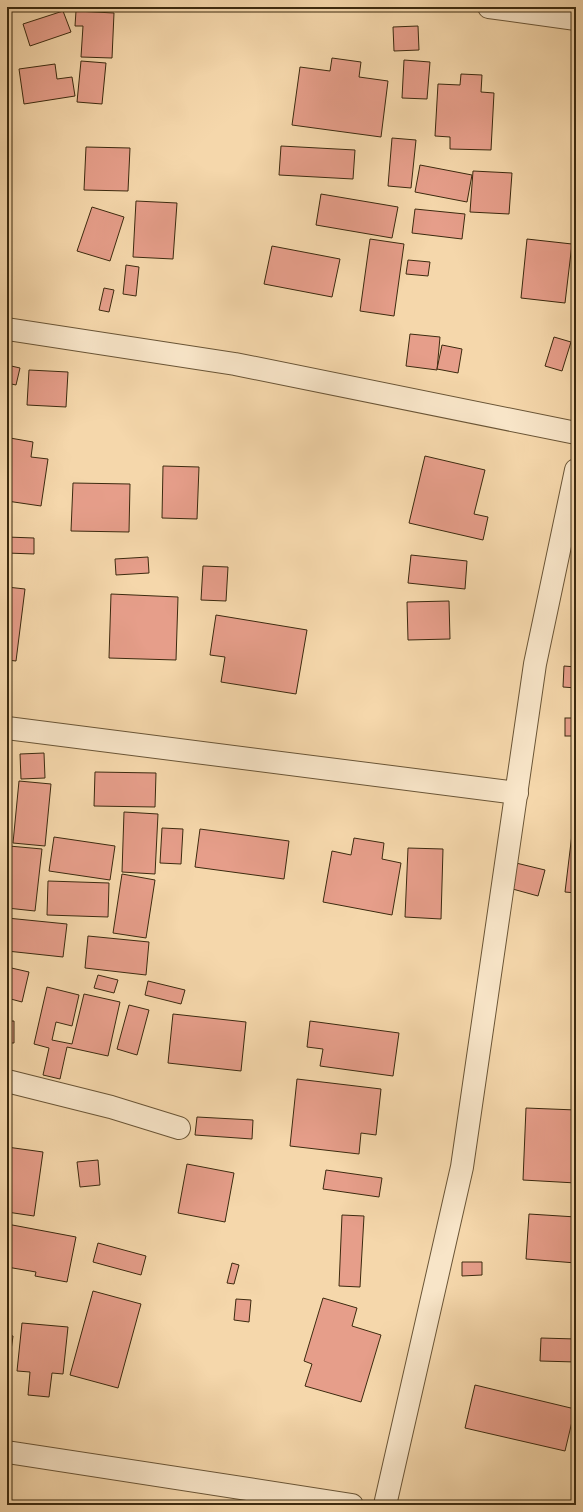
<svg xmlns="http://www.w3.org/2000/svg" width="583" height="1512" font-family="'Gentium Book Plus',serif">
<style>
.building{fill:#e69e8a;stroke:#3c2a0f}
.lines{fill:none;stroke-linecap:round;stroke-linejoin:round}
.street-casing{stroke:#6a5536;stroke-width:24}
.street{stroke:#f8e5c8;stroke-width:22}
</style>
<rect width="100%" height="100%" fill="#f5d7ab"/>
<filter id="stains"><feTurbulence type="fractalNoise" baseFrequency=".005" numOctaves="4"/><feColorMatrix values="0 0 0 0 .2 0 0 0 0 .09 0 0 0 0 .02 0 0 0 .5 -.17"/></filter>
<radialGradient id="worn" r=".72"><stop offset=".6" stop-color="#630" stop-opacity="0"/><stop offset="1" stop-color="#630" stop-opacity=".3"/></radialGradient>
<g class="building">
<polygon points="63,11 71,32 30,46 23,24"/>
<polygon points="76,11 114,13 112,58 81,57 83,26 75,26"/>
<polygon points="418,26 419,50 394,51 393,27"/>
<polygon points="332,58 361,62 359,77 388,81 381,137 292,125 300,67 330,71"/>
<polygon points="404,60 430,62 427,99 402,98"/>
<polygon points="81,61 106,63 102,104 77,102"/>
<polygon points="55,64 57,79 72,77 75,96 24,104 19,69"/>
<polygon points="461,74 482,75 481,92 494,93 491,150 450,149 450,137 435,136 438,84 460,85"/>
<polygon points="392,138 416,140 411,188 388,186"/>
<polygon points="281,146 355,150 353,179 279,175"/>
<polygon points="86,147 130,148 128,191 84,190"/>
<polygon points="420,165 472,175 467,202 415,192"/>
<polygon points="473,171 512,173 509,214 470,212"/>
<polygon points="321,194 398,207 392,238 316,225"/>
<polygon points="136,201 177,203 173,259 133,257"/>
<polygon points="92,207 124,217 110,261 77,251"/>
<polygon points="415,209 465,214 462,239 412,233"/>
<polygon points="370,239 404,244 394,316 360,311"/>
<polygon points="527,239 572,244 565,303 521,298"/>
<polygon points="272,246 340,259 332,297 264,284"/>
<polygon points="408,260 430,262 428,276 406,274"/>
<polygon points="126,265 139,267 136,296 123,294"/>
<polygon points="104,288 114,290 109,312 99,310"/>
<polygon points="410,334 440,337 437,370 406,366"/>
<polygon points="554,337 571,342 562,371 545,366"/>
<polygon points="442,345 462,349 458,373 437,369"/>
<polygon points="7,365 20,368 16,385 7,383"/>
<polygon points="29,370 68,372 66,407 27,405"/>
<polygon points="10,438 33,442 31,457 48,459 41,506 7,501 7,460"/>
<polygon points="425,456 485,470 474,514 488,517 483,540 409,523"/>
<polygon points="163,466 199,467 197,519 162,518"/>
<polygon points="73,483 130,484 129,532 71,531"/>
<polygon points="7,537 34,538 34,554 7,553"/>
<polygon points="411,555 467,561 465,589 408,583"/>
<polygon points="148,557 149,573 116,575 115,559"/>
<polygon points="203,566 228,567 226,601 201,600"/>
<polygon points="7,587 25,589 16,661 7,660"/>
<polygon points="111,594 178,597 176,660 109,658"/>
<polygon points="449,601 450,639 408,640 407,602"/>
<polygon points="216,615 307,630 296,694 221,682 225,657 210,655"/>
<polygon points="564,666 576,667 576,688 563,687"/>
<rect x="565" y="718" width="11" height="18"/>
<polygon points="44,753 45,778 21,779 20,754"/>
<polygon points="95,772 156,773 155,807 94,806"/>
<polygon points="19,781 51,784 45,846 13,843"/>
<polygon points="124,812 158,814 155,874 122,872"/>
<polygon points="576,825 576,893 565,892 572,834 575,834"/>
<polygon points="162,828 183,829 181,864 160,863"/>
<polygon points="200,829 289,841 284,879 195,867"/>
<polygon points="54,837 115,846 110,880 49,871"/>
<polygon points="354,838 384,843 382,859 401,863 392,915 323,902 332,851 351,855"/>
<polygon points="9,846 42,849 35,911 7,908 7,868"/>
<polygon points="408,848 443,849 441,919 405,917"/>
<polygon points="516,863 545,870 538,896 509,888"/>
<polygon points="122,874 155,880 146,938 113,933"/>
<polygon points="48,881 109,883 108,917 47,915"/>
<polygon points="7,918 67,924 63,957 7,951"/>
<polygon points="88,936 149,942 146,975 85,968"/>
<polygon points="7,967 29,972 22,1002 7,998"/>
<polygon points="98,975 118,980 114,993 94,988"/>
<polygon points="148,981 185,990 181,1004 145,995"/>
<polygon points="47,987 79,995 72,1026 56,1022 52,1040 72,1044 84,994 120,1002 108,1056 67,1047 60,1079 43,1075 49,1048 34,1044"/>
<polygon points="7,1003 10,1003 10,1021 14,1021 14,1043 7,1043"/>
<polygon points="129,1005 149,1010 137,1055 117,1049"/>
<polygon points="173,1014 246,1022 241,1071 168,1063"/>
<polygon points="310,1021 399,1033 393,1076 320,1066 323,1049 307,1047"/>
<polygon points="297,1079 381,1089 376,1135 361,1133 359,1154 290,1146"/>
<polygon points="526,1108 576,1110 576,1183 523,1180"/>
<polygon points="197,1117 253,1120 252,1139 195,1135"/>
<polygon points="7,1147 43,1152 34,1216 7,1212"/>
<polygon points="98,1160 100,1185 80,1187 77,1162"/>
<polygon points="187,1164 234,1173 225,1222 178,1213"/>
<polygon points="326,1170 382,1178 379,1197 323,1189"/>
<polygon points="529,1214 576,1217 576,1263 526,1259"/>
<polygon points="342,1215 364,1216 360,1287 339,1286"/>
<polygon points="7,1224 76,1237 67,1282 35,1276 36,1272 7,1267"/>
<polygon points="98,1243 146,1256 141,1275 93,1262"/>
<polygon points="462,1262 482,1262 482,1275 462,1276"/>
<polygon points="232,1263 239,1265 234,1284 227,1283"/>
<polygon points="93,1291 141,1304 118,1388 70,1375"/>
<polygon points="323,1298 357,1308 352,1326 381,1335 361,1402 305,1386 312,1364 304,1361"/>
<polygon points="236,1299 251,1300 249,1322 234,1320"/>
<polygon points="22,1323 68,1327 63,1374 52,1373 49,1397 28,1395 30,1372 17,1371"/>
<polygon points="7,1335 13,1336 7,1380"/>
<polygon points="541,1338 576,1339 576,1362 540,1361"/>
<polygon points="475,1385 575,1409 565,1451 465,1428"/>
</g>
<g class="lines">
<g class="street-casing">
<g id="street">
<polyline points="489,7 576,19"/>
<polyline points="7,329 235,364 576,433"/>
<polyline points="7,728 517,793"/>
<polyline points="7,1081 111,1107 179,1128"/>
<polyline points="7,1452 352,1505"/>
<polyline points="385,1505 462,1167 535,664 576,470"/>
</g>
</g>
<use href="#street" class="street"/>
</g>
<rect width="583" height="1512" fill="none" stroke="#f5d7ab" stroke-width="24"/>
<rect x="8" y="8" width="567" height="1496" fill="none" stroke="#3c2a0f" stroke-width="2"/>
<rect x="12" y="12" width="559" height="1488" fill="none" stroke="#3c2a0f"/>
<rect width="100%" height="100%" filter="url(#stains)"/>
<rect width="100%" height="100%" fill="url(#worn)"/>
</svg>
